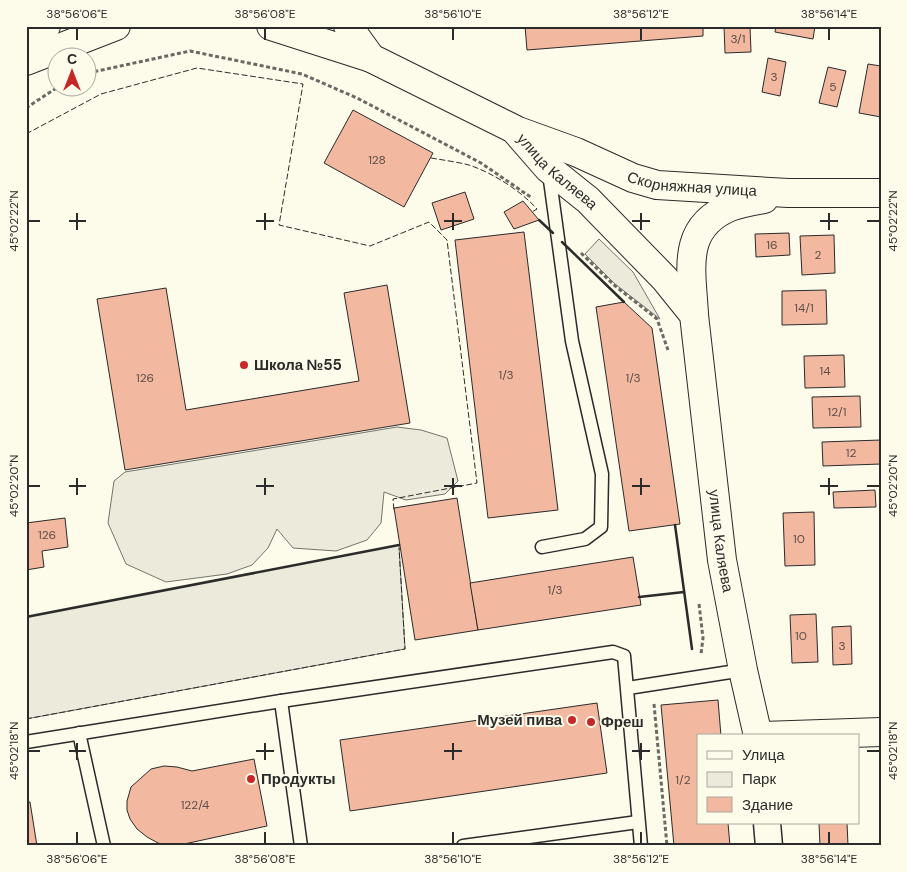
<svg xmlns="http://www.w3.org/2000/svg" width="907" height="872" font-family="'DM Sans',sans-serif">
<style>
.green{fill:#ecebdb;stroke:#74746e}
.parking{fill:#eceadb;stroke:#74746e}
.building{fill:#f2b8a0;stroke:#2b2b2b}
.lines{fill:none;stroke-linecap:round;stroke-linejoin:round}
.service-casing{stroke:#2b2b2b;stroke-width:15}
.minor-casing{stroke:#2b2b2b;stroke-width:29}
.secondary-casing{stroke:#2b2b2b;stroke-width:30}
.path{stroke:#6a6964;stroke-width:3;stroke-dasharray:4 2.5;stroke-linecap:butt}
.service{stroke:#fdfbea;stroke-width:12}
.minor{stroke:#fdfbea;stroke-width:26}
.secondary{stroke:#fdfbea;stroke-width:28}
.fence{stroke:#2b2b2b;stroke-width:1;stroke-dasharray:6 2.5;stroke-linecap:butt}
.wall{stroke:#2b2b2b;stroke-width:2.5}
.ticks{fill:none;stroke:#2b2b2b;stroke-width:2}
.poi-dot{fill:#c62828;stroke:#fdfbea;stroke-width:2}
.labels{text-anchor:middle;stroke-width:4;stroke-linejoin:round;paint-order:stroke}
.number-label{font-size:12px;fill:#5d4e48}
.street-label{font-size:15px;fill:#2b2b2b;stroke:#fdfbea}
.poi-label{font-size:15px;font-weight:bold;fill:#2b2b2b;stroke:#fdfbea;text-anchor:start}
.neatline{fill:none;stroke:#2b2b2b;stroke-width:2}
.ticks-label{font-size:12px;text-anchor:middle;fill:#2b2b2b}
</style>
<rect width="100%" height="100%" fill="#fdfbea"/>
<polygon class="green" points="397,427 421,430 447,438 458,481 445,494 406,500 384,492 381,523 367,540 336,551 293,548 277,529 268,548 252,565 227,574 166,582 126,564 108,523 114,481 125,472"/>
<g class="parking">
<polygon points="599,239 633,272 660,319 615,284 585,254"/>
<polygon points="399,545 405,649 26,719 26,617"/>
</g>
<g class="building">
<polygon points="525,26 703,26 703,36 527,50"/>
<polygon points="724,26 750,26 751,52 725,53"/>
<polygon points="776,26 815,26 813,39 775,32"/>
<polygon points="768,58 786,62 780,96 762,92"/>
<polygon points="868,64 881,66 881,117 859,113"/>
<polygon points="828,67 846,71 837,107 819,103"/>
<polygon points="353,110 433,153 404,207 324,163"/>
<polygon points="465,192 474,219 441,230 432,203"/>
<polygon points="523,201 539,220 514,229 504,212"/>
<polygon points="524,232 558,510 488,518 455,240"/>
<polygon points="789,233 790,255 756,257 755,234"/>
<polygon points="834,235 835,273 802,275 800,236"/>
<polygon points="387,285 410,423 125,470 97,299 166,288 186,410 359,381 344,293"/>
<polygon points="826,290 827,324 782,325 782,291"/>
<polygon points="624,302 652,328 680,524 629,531 596,307"/>
<polygon points="844,355 845,387 805,388 804,356"/>
<polygon points="860,396 861,427 813,428 812,397"/>
<polygon points="881,440 881,464 823,466 822,442"/>
<polygon points="875,490 876,507 834,508 833,492"/>
<polygon points="457,498 478,630 415,640 394,508"/>
<polygon points="814,512 815,565 785,566 783,513"/>
<polygon points="65,518 68,547 42,551 44,567 26,570 26,523"/>
<polygon points="633,557 641,605 478,630 470,583"/>
<polygon points="816,614 818,662 792,663 790,615"/>
<polygon points="851,626 852,664 833,665 832,627"/>
<polygon points="718,700 721,736 698,736 698,823 728,823 730,846 674,846 661,705"/>
<polygon points="597,703 607,773 350,811 340,740"/>
<polygon points="254,759 267,826 175,846 169,846 158,843 147,837 137,829 130,819 127,810 127,801 131,787 151,769 164,766 177,767 192,771"/>
<polygon points="30,802 37,846 26,846 26,803"/>
<polygon points="819,823 847,823 848,845 820,846"/>
</g>
<g class="lines">
<g class="service-casing">
<g id="service">
<polyline points="542,547 585,539 601,527 602,474 572,341 549,173"/>
<polyline points="628,688 743,670"/>
<polyline points="281,701 301,846"/>
<polyline points="79,733 104,846"/>
<polyline points="26,742 281,701 613,652 624,656 641,846"/>
<polyline points="463,846 638,822"/>
</g>
</g>
<g class="minor-casing">
<polyline id="minor" points="767,823 769,846"/>
</g>
<g class="secondary-casing">
<g id="secondary">
<polyline points="271,26 371,58"/>
<path id="s1" d="M348 26 371 58 514 129 548 168 588 200 665 279 694 315 722 560 743 670 758 736"/>
<polyline points="26,43 46,26"/>
<polyline points="26,61 116,26"/>
<path id="s2" d="M518 131 576 152 633 178 657 185 788 193H881"/>
<path d="M694 315C692 271 680 228 730 207 741 203 753 201 764 199"/>
<polyline points="760,736 881,732"/>
</g>
</g>
<g class="path">
<polyline points="88,73 190,51 302,74 357,98 481,163 532,198"/>
<polyline points="26,108 58,87"/>
<polyline points="581,253 614,285 657,319 668,350"/>
<polyline points="699,604 703,638 701,654"/>
<polyline points="654,704 667,846"/>
</g>
<use href="#service" class="service"/>
<use href="#minor" class="minor"/>
<use href="#secondary" class="secondary"/>
<g class="fence">
<polyline points="26,134 101,94 197,68 303,84 279,225 370,246 429,222 447,240 477,483 393,499 394,511"/>
<path d="M431 158C443 160 457 162 469 165 493 173 521 191 537 209L532 212"/>
<polyline points="26,719 405,649 399,548"/>
</g>
<g class="wall">
<polyline points="539,220 553,233"/>
<polyline points="562,242 624,302"/>
<polyline points="675,525 692,649"/>
<polyline points="639,597 684,592"/>
<polyline points="26,617 399,545"/>
</g>
</g>
<path class="ticks" d="M77 28V40M265 28V40M453 28V40M641 28V40M829 28V40M77 213V230M265 213V230M453 213V230M641 213V230M829 213V230M28 221H40M69 221H86M256 221H274M444 221H462M632 221H650M820 221H838M867 221H880M77 478V495M265 478V495M453 478V495M641 478V495M829 478V495M28 486H40M69 486H86M256 486H274M444 486H462M632 486H650M820 486H838M867 486H880M77 743V760M265 743V760M453 743V760M641 743V760M28 751H40M69 751H86M256 751H274M444 751H462M632 751H650M867 751H880M77 832V844M265 832V844M453 832V844M641 832V844M829 832V844"/>
<g class="poi-dot">
<circle cx="244" cy="365" r="5"/>
<circle cx="572" cy="720" r="5"/>
<circle cx="591" cy="722" r="5"/>
<circle cx="251" cy="779" r="5"/>
</g>
<g class="labels">
<g class="number-label">
<text x="738" y="43">3/1</text>
<text x="774" y="81">3</text>
<text x="833" y="91">5</text>
<text x="377" y="164">128</text>
<text x="772" y="249">16</text>
<text x="818" y="259">2</text>
<text x="804" y="312">14/1</text>
<text x="825" y="375">14</text>
<text x="506" y="379">1/3</text>
<text x="145" y="382">126</text>
<text x="633" y="382">1/3</text>
<text x="837" y="416">12/1</text>
<text x="851" y="457">12</text>
<text x="47" y="539">126</text>
<text x="799" y="543">10</text>
<text x="555" y="594">1/3</text>
<text x="801" y="640">10</text>
<text x="842" y="650">3</text>
<text x="683" y="784">1/2</text>
<text x="195" y="809">122/4</text>
</g>
<g class="street-label">
<text dy="5" stroke="none"><textPath href="#s1" startOffset="260">улица Каляева</textPath></text>
<text dy="5" stroke="none"><textPath href="#s2" startOffset="184">Скорняжная улица</textPath></text>
<text dy="5" stroke="none"><textPath href="#s1" startOffset="686">улица Каляева</textPath></text>
</g>
<g class="poi-label">
<text x="254" y="370">Школа №55</text>
<text x="562" y="725" text-anchor="end">Музей пива</text>
<text x="601" y="727">Фреш</text>
<text x="261" y="784">Продукты</text>
</g>
</g>
<rect width="907" height="872" fill="none" stroke="#fdfbea" stroke-width="55"/>
<rect x="697" y="734" width="162" height="90" fill="#fdfbea" stroke="#a9a89e"/>
<rect x="707" y="751" width="25" height="8" fill="#fdfbea" stroke="#a9a89e"/>
<text x="742" y="760" font-size="15" fill="#2b2b2b">Улица</text>
<rect x="707" y="772" width="25" height="15" fill="#ecebdb" stroke="#a9a89e"/>
<text x="742" y="784" font-size="15" fill="#2b2b2b">Парк</text>
<rect x="707" y="797" width="25" height="15" fill="#f2b8a0" stroke="#a9a89e"/>
<text x="742" y="810" font-size="15" fill="#2b2b2b">Здание</text>
<g transform="translate(72 72)"><circle r="24" fill="#fdfbea" stroke="#a9a89e"/>
<path d="M0-4L9 19L0 12L-9 19Z" fill="#c62828"/>
<text y="-8" font-size="14" font-weight="bold" text-anchor="middle" fill="#2b2b2b">С</text>
</g>
<rect x="28" y="28" width="852" height="816" class="neatline"/>
<g class="ticks-label">
<text x="77" y="18">38°56'06"E</text>
<text x="265" y="18">38°56'08"E</text>
<text x="453" y="18">38°56'10"E</text>
<text x="641" y="18">38°56'12"E</text>
<text x="829" y="18">38°56'14"E</text>
<text transform="translate(14 221) rotate(-90)" y="4">45°02'22"N</text>
<text transform="translate(893 221) rotate(-90)" y="4">45°02'22"N</text>
<text transform="translate(14 486) rotate(-90)" y="4">45°02'20"N</text>
<text transform="translate(893 486) rotate(-90)" y="4">45°02'20"N</text>
<text transform="translate(14 751) rotate(-90)" y="4">45°02'18"N</text>
<text transform="translate(893 751) rotate(-90)" y="4">45°02'18"N</text>
<text x="77" y="863">38°56'06"E</text>
<text x="265" y="863">38°56'08"E</text>
<text x="453" y="863">38°56'10"E</text>
<text x="641" y="863">38°56'12"E</text>
<text x="829" y="863">38°56'14"E</text>
</g>
</svg>
